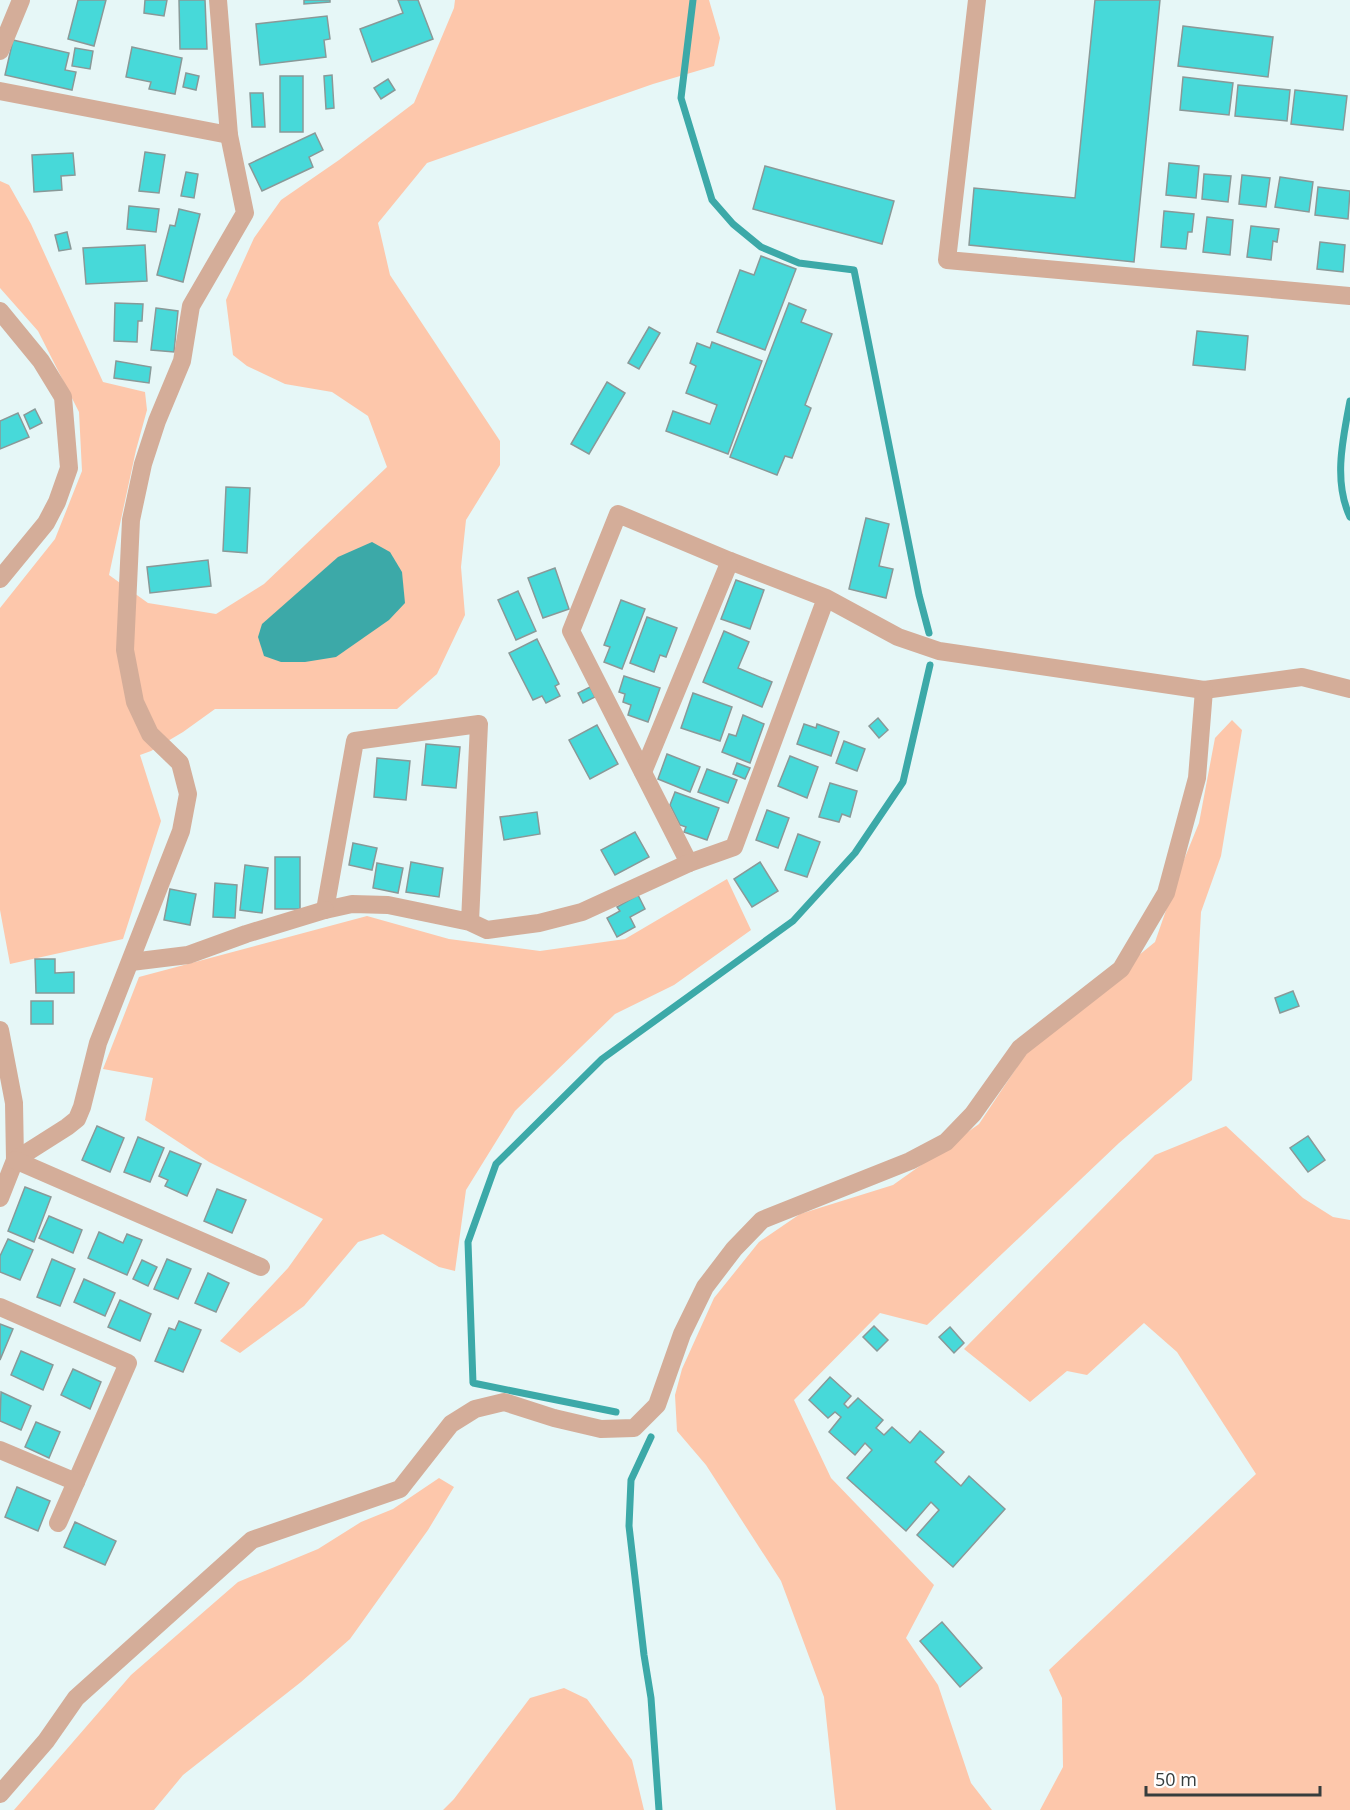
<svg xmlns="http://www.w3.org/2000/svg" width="1350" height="1810" font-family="'Open Sans',sans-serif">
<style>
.green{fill:#fdc7ab}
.water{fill:#3ca9a8}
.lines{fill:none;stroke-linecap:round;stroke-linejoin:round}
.stream{stroke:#3ca9a8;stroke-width:7}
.building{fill:#47d9d9;stroke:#899998;stroke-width:1.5}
.street{stroke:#d4ad99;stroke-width:18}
</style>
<rect width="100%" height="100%" fill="#e6f7f7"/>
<g class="green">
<polygon points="455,0 709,0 720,38 714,66 653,84 427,163 378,223 390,275 500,441 500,465 466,520 461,567 465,615 437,674 397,709 215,709 183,732 151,751 140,755 161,821 123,939 10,964 0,910 0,608 55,539 82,471 79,412 38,331 0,288 0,181 9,185 31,224 103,382 145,392 147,410 136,450 109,575 148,603 216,614 264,584 387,467 368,416 332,392 285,384 247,366 233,355 226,300 254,238 281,200 339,160 414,103 454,8"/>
<polygon points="1232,720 1242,730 1221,856 1201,912 1192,1080 1119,1143 927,1325 880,1313 794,1400 831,1478 934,1585 906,1638 938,1685 971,1783 992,1810 836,1810 824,1697 781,1581 706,1465 677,1431 675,1395 682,1369 714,1298 759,1242 800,1214 893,1185 979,1124 1035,1040 1155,942 1181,867 1199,823 1215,738"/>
<polygon points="727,879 751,930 674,985 615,1014 515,1111 466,1190 455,1271 439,1267 383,1234 358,1242 304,1306 240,1353 220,1341 288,1268 323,1219 209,1162 145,1120 153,1078 103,1069 139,977 367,916 449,939 540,951 625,939"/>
<polygon points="1226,1126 1303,1198 1333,1217 1350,1220 1350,1810 1040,1810 1063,1767 1062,1698 1049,1670 1256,1474 1177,1352 1144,1323 1087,1375 1067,1371 1030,1402 964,1349 1155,1155"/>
<polygon points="439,1478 454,1487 428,1530 350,1639 301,1682 183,1775 154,1810 14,1810 131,1675 238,1582 318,1549 361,1522 393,1509"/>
<polygon points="564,1688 587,1699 632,1760 644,1810 443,1810 454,1799 530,1698"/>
</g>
<polygon class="water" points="372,542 390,552 402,572 405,603 389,620 336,657 305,662 281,662 264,656 258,637 262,624 338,557"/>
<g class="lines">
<g class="stream">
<polyline points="693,0 681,98 712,200 733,224 761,247 799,263 854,270 919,595 929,633"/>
<path d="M1350 401C1343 438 1333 481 1350 517"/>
<polyline points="616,1412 473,1383 468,1242 496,1164 602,1059 793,921 855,853 903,782 930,665"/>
<polyline points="651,1437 631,1480 629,1526 644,1655 651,1698 659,1810"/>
</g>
</g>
<g class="building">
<polygon points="78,0 106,0 94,46 68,39"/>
<polygon points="145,0 167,0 164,16 144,13"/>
<polygon points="179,0 205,0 207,49 180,49"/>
<polygon points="304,0 330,0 330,2 304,4"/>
<polygon points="398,0 418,0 433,39 372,62 360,29 403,13"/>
<polygon points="1095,0 1160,0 1134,262 969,245 974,188 1075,198"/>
<polygon points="327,16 330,39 324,40 326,57 260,65 256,24"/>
<polygon points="1183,26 1273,37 1268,77 1178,66"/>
<polygon points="13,40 69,53 65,70 76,72 72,90 5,75"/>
<polygon points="132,47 182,58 175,94 149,89 151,82 126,77"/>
<polygon points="75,48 93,51 90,69 72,66"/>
<polygon points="186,73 199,76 196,90 183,87"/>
<polygon points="332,75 334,108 326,109 324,76"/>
<rect x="280" y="76" width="23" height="56"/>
<polygon points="1183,77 1233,83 1229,115 1180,110"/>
<polygon points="388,79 395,90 381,99 374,88"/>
<polygon points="1238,85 1290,90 1287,121 1235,116"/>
<polygon points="1295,90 1347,96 1343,130 1291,124"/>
<polygon points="250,93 263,93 265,127 252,127"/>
<polygon points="315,133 323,150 309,157 313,167 262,191 249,164"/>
<polygon points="145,152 165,155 159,193 139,191"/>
<polygon points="73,153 75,175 61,176 62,190 34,192 32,155"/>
<polygon points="1169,163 1199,166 1196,198 1166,195"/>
<polygon points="765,166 894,201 882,244 753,209"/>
<polygon points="186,172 198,174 194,198 181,196"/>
<polygon points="1204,174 1231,176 1228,202 1202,199"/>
<polygon points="1242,175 1270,178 1266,207 1239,204"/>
<polygon points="1280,177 1313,182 1309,212 1275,207"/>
<polygon points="1318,187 1350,191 1348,219 1315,215"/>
<polygon points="129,206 159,209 156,232 127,229"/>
<polygon points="179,209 200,214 183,282 157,275 170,225 175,226"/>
<polygon points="1164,211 1194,214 1192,232 1188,232 1186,249 1161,247"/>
<polygon points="1207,217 1233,220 1230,255 1203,252"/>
<polygon points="1251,226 1279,229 1277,242 1273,241 1271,260 1247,257"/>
<polygon points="67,232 71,249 59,251 55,235"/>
<polygon points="1320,242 1345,245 1343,272 1317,269"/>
<polygon points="145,245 147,281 86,284 83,248"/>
<polygon points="761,256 796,269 765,350 717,332 740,270 754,275"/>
<polygon points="115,303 143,304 142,321 138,321 137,342 114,341"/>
<polygon points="789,303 806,310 801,322 832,334 805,405 811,408 792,458 785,456 777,475 730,457"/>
<polygon points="156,308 178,311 174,352 151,350"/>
<polygon points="649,327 660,333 639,369 628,363"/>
<polygon points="1197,331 1248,336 1245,370 1193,365"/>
<polygon points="712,342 762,361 728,454 666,431 673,411 710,424 717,405 686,393 696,366 690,363 697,343 710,348"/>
<polygon points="116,361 151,367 149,383 114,378"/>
<polygon points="607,382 625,393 589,454 571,444"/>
<polygon points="35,409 42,423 30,429 24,415"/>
<polygon points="18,413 29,437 0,449 0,421"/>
<polygon points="226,487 250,488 247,553 223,551"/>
<polygon points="866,518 889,524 879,566 893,569 886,598 849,589"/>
<polygon points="208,560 211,586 150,593 147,567"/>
<polygon points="555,568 569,609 543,618 528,578"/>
<polygon points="736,580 764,590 750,629 721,619"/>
<polygon points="518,591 536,631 516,640 498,600"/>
<polygon points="621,600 645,609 622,669 604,662 610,647 604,645"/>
<polygon points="647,617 677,628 666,657 660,655 654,672 630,663"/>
<polygon points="724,631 749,642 738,668 772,682 762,707 703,682"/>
<polygon points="537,639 559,684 555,686 560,696 546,703 542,696 533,700 509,653"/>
<polygon points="624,676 660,688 648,722 628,715 631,705 623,702 625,694 619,692"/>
<polygon points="590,687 595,697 583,703 578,693"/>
<polygon points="693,693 732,707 720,741 681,728"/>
<polygon points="743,715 764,724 750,763 722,752 729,734 736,736"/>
<polygon points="878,718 888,730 879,738 869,726"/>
<polygon points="804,724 816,728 817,724 839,732 831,756 797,744"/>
<polygon points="597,725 618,764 590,779 569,740"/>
<polygon points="844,741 865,749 857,771 836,763"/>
<polygon points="426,744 460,747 456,788 422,785"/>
<polygon points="667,754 700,767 690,792 658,779"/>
<polygon points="790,756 818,767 807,798 778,786"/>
<polygon points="377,758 410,761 406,800 374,797"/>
<polygon points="737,763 750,768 745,779 733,774"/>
<polygon points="707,769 737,780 728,803 698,792"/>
<polygon points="830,783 857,791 850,817 842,814 839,822 819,817"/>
<polygon points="675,792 719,808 707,840 684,832 686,827 680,825 670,805"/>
<polygon points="767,810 789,818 778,848 756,840"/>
<polygon points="537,812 540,834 504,840 500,817"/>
<polygon points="635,832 649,857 615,875 601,850"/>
<polygon points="798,834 820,842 807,877 785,870"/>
<polygon points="353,843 377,848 372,870 349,865"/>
<rect x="275" y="857" width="25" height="52"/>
<polygon points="411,862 443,868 439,897 406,892"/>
<polygon points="760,862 778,891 752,907 734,879"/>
<polygon points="377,863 403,868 398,893 373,888"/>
<polygon points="245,865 268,868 262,913 240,910"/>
<polygon points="215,883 237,885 235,918 213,917"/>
<polygon points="170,889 196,894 190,925 164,920"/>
<polygon points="638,895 645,909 630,917 635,927 617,937 607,918 620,911 617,907"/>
<polygon points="35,959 55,959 55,973 74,972 74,993 36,993"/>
<polygon points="1293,991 1299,1006 1280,1013 1275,998"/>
<rect x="31" y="1001" width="22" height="23"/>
<polygon points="97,1126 124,1138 110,1172 82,1160"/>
<polygon points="1308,1136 1325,1160 1308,1172 1290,1148"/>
<polygon points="138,1137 164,1148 150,1182 124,1172"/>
<polygon points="170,1151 201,1164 187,1196 165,1186 168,1180 159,1176"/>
<polygon points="25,1187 51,1197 34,1242 8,1231"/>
<polygon points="217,1189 246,1200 232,1233 204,1221"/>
<polygon points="49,1216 82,1230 73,1253 39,1238"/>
<polygon points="99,1232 123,1243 127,1234 142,1240 127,1275 88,1258"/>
<polygon points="8,1239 33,1250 20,1280 0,1272 0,1256"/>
<polygon points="52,1259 75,1269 60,1306 37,1297"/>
<polygon points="167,1259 191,1269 178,1299 154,1289"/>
<polygon points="142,1260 157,1267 148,1286 133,1279"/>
<polygon points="208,1273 229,1283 216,1312 195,1303"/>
<polygon points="84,1279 115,1293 105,1316 74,1302"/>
<polygon points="120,1300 151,1314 140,1341 108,1327"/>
<polygon points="179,1321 201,1330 183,1372 155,1361 169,1328 175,1330"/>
<polygon points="0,1324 13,1329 0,1360"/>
<polygon points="874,1326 888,1340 877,1351 863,1337"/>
<polygon points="950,1327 964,1343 954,1353 939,1337"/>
<polygon points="21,1351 53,1365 43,1390 11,1375"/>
<polygon points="73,1369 101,1382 90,1409 61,1395"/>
<polygon points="830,1377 851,1396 844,1404 848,1408 858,1398 883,1420 876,1428 884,1435 892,1427 910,1443 920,1431 944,1452 935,1462 961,1486 969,1476 1005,1509 953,1567 917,1535 939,1510 931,1502 906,1531 847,1478 872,1450 865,1443 855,1455 829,1432 841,1417 835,1412 828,1418 809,1400"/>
<polygon points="1,1392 31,1406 21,1430 0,1421"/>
<polygon points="36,1422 60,1432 49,1458 25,1447"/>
<polygon points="17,1487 50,1501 38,1531 5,1517"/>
<polygon points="75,1522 116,1541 105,1565 64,1547"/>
<polygon points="942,1622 982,1668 960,1687 920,1641"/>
</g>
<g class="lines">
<g class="street">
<polyline points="977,0 947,260 1350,296"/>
<polyline points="0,51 21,0"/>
<polyline points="0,91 229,135"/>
<polyline points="0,311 41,361 63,397 69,468 57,502 46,523 0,579"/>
<polyline points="826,598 734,847 689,863 571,631 618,514 730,561 826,598 898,637 939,651 1204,690 1302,677 1350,689"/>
<polyline points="643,772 730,561"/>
<polyline points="470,922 388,905 352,904 325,910 355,741 479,724 470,922 487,930 539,923 582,912 689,863"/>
<polyline points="131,962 188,955 246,934 325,910"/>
<polyline points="0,1030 14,1103 15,1160 0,1198"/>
<polyline points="15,1160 67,1127 77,1119 82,1107 98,1043 181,831 188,794 180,763 150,734 135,702 125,650 131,520 143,464 157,421 182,361 191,306 245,213 229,135 218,0"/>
<polyline points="15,1160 261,1267"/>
<polyline points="0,1307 128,1363 58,1523"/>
<polyline points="0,1450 76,1482"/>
<polyline points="0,1794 46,1741 76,1698 252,1540 400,1489 451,1424 475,1409 504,1402 554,1418 601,1429 634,1428 657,1405 682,1334 705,1287 734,1249 762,1220 910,1161 946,1142 973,1114 1020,1048 1121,969 1166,893 1197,778 1204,690"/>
</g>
</g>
<path d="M1146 1786v9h174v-9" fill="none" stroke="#363d3d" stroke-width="3"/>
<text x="1155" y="1786" font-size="18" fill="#363d3d" stroke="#ffffff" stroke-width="4.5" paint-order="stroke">50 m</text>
</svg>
